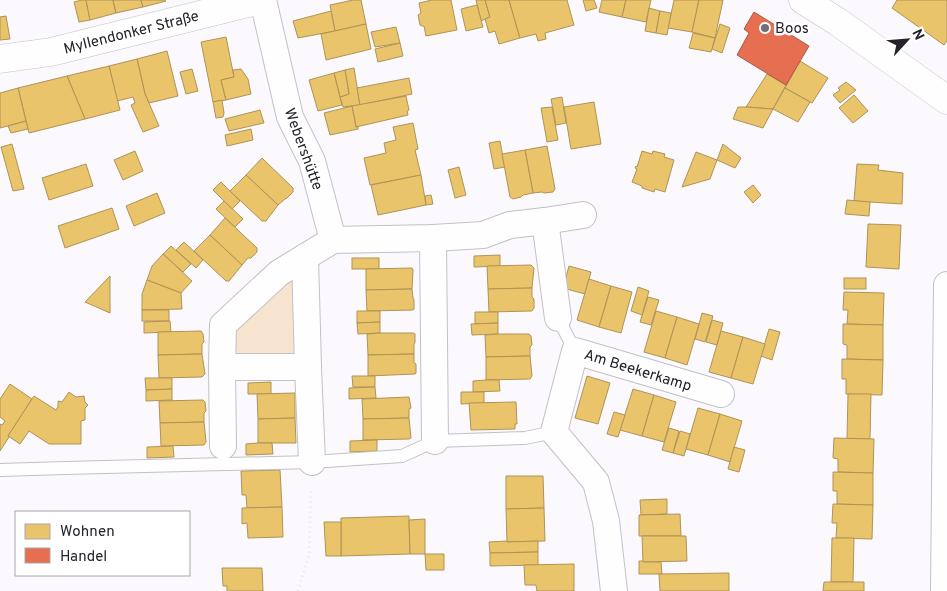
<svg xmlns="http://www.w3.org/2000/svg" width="947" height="591" font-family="Overpass,sans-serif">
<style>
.green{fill:#f7e4ce}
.homes{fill:#e9c46a;stroke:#af9357}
.shops{fill:#e76f51;stroke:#ad5846}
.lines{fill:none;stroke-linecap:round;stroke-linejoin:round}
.service-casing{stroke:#c3c0c7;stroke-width:14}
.minor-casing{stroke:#c3c0c7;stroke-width:28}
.tertiary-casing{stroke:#c3c0c7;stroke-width:29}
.path{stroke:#e5e5e6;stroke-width:3;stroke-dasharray:1 4;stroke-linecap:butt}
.service{stroke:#fefeff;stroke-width:12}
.minor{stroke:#fefeff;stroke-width:26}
.tertiary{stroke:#fefeff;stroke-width:28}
.poi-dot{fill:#716d74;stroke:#fff;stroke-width:2}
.labels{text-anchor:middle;stroke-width:5;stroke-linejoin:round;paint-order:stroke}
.poi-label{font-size:15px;fill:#27212b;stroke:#fff;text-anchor:start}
.street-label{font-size:15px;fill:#27212b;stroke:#fff}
</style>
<rect width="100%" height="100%" fill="#fbf9fd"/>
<polygon class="green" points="295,271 302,354 241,359 233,345 235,327"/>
<g class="homes">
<polygon points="82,0 86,0 90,20 79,22 74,2"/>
<polygon points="86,0 113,0 116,13 90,20"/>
<polygon points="113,0 141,0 143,7 116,13"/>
<polygon points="141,0 165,0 166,1 143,7"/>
<polygon points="353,0 361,0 366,24 335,31 330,5"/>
<polygon points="432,0 451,0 457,30 426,36 424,26 422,26 420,25 418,15 421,13 419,3"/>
<polygon points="476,0 485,0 490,17 481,21"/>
<polygon points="485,0 509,0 520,38 499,44 495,31 489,33 485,19 490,17"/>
<polygon points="509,0 567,0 574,25 545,33 546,39 538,41 536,34 520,38"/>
<polygon points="583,0 594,0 597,8 586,11"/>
<polygon points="602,0 626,0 622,17 599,12"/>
<polygon points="626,0 651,0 646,22 622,17"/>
<polygon points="674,0 699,0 692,32 668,28"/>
<polygon points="699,0 723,0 715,38 692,32"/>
<polygon points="897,0 947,0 947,41 944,45 892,8"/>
<polygon points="477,5 483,27 466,31 461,9"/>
<polygon points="649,8 660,11 656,33 645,31"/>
<polygon points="331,11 335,31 298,38 293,21"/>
<polygon points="660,11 671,13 667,35 656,33"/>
<polygon points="6,16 10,39 0,40 0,17"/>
<polygon points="366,24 371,49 326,60 321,34"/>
<polygon points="720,24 730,28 722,53 712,49"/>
<polygon points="396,27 400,43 375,47 371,32"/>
<polygon points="693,33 715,38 711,52 689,48"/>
<polygon points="226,37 234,77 221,80 226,100 213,102 201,42"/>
<polygon points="400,43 403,56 378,62 375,49"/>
<polygon points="167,51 178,96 149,103 145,94 137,59"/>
<polygon points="137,59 145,94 159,126 143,132 131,105 135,103 133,97 117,101 109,66"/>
<polygon points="800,61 828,78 812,103 785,88"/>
<polygon points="109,66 120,110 85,119 67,76"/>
<polygon points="354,68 360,105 343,107 340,97 349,94 345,70"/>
<polygon points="192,69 198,91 186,94 180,72"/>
<polygon points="241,69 248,79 251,94 226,100 221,80 234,77 233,70"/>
<polygon points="345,70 349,94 340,97 334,73"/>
<polygon points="334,73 342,105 318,111 309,80"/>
<polygon points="767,74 786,85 773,109 746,107"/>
<polygon points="67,76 85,119 29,133 18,88"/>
<polygon points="409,78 412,94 360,105 357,88"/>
<polygon points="846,82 856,90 840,103 833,95 840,90 838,88"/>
<polygon points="18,88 26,121 0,128 0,93"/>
<polygon points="785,88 810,102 798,122 773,109"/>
<polygon points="854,95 868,111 853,123 839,108"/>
<polygon points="406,96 409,110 407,111 408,115 356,127 352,106"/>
<polygon points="562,97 566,123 556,125 551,99"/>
<polygon points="222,100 224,113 223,117 216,118 213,102"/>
<polygon points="594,102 601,144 571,149 564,107"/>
<polygon points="352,106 356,127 358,127 358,129 330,135 324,113"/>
<polygon points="552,107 558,140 547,142 541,108"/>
<polygon points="738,107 746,107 773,109 763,128 733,119"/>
<polygon points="260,110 264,123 229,131 225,119"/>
<polygon points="26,121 28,129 11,133 8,126"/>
<polygon points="413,123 418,149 415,150 421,175 370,185 364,158 386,153 384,143 396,140 393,127"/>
<polygon points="251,129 253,140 227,146 225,135"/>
<polygon points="500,141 505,167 494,169 489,143"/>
<polygon points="12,144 24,189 13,191 1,147"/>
<polygon points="723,144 741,158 735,168 717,160"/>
<polygon points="547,146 555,189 553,192 544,193 542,192 533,193 525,150"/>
<polygon points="525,150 533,193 523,195 521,197 513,199 510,197 502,154"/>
<polygon points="135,151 143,171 123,180 114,160"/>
<polygon points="642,151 652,154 653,151 665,154 664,157 674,160 665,192 655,189 654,192 642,188 642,186 632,182 637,169 635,168 636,166 637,167"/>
<polygon points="696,152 717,160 710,179 682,187"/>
<polygon points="262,158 293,188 293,192 287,198 285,199 278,205 246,175"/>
<polygon points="86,164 93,186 49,200 42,178"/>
<polygon points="857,164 879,165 878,170 903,173 902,204 854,201"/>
<polygon points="459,167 466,195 455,198 448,170"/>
<polygon points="246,175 278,205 266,221 262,221 230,191"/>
<polygon points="421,175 426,205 378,215 371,185"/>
<polygon points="221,182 240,201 232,209 213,190"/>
<polygon points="753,185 761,195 753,203 744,192"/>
<polygon points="157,193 165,213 134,226 126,206"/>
<polygon points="431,195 433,204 426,205 425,196"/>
<polygon points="847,200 870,202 869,216 845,214"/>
<polygon points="224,201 243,219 235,227 216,209"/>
<polygon points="112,208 119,229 65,248 58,226"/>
<polygon points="225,218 257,248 257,252 251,258 248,258 242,265 210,235"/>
<polygon points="868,224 901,225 899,269 866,267"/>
<polygon points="210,235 242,265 229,281 226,281 194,251"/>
<polygon points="184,242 203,260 196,268 176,250"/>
<polygon points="171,246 191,264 183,272 163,254"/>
<polygon points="163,254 192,281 181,293 147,280 152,266"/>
<polygon points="500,255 500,266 474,267 474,256"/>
<rect x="352" y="258" width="27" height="11"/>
<polygon points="531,265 534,268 532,288 488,289 487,266"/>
<polygon points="569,266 591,272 585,294 563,288"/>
<polygon points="412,268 413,270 412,289 366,290 366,269"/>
<polygon points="110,276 110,313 85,302"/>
<rect x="844" y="278" width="22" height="11"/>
<polygon points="589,279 611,286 599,327 577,320"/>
<polygon points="147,280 181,293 182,309 142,310 142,294"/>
<polygon points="611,286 632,292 621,333 599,327"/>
<polygon points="638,287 649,291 642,315 631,311"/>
<polygon points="532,288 532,297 534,299 534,308 532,311 489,312 488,289"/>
<polygon points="412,289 413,298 414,300 414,309 413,310 367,311 366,290"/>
<polygon points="844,292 884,293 883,325 847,324 848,310 843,310"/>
<polygon points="648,297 659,300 651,325 640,322"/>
<rect x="142" y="310" width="27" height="11"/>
<polygon points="357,311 380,311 380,322 357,323"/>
<polygon points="656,311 677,317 665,358 644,352"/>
<polygon points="475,312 498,312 498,323 475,324"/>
<polygon points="702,313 713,316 705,342 695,339"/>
<polygon points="677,317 699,324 687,365 665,358"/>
<polygon points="712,320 723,323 717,345 706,342"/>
<polygon points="170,321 171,332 144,333 144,322"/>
<polygon points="380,322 380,333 358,334 357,323"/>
<polygon points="498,323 498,334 472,335 471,324"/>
<polygon points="843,324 883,325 883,360 847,359 847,345 843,344"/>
<polygon points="769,329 780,332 772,360 761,356"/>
<polygon points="201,331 203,334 204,342 202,344 202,354 158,355 158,332"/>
<polygon points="721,331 743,337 731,378 709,372"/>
<polygon points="380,333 413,333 415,334 415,343 414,344 414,354 368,355 367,334"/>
<polygon points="498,334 529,334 531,336 532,345 530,347 530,356 486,357 485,335"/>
<polygon points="743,337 765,344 753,384 731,378"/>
<polygon points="202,354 205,374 202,377 159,378 158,355"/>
<polygon points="414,354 414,363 416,364 416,373 415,374 368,376 368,355"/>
<polygon points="530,356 532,376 530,379 486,380 486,357"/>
<polygon points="842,359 883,360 882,395 846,394 846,379 842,379"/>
<polygon points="352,376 375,376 375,387 353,387"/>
<polygon points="587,376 610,383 598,424 575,418"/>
<polygon points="145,378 172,378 172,389 146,390"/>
<polygon points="486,380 499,380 500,391 473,392 473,381"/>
<polygon points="271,382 271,394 248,394 248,383"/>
<polygon points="10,384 32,399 8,436 9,437 0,451 0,424 2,425 5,421 0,417 0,399"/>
<polygon points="375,387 376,398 349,399 349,388"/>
<polygon points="172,389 172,400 146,401 146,390"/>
<polygon points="633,389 654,395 642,436 620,430"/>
<polygon points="69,392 76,397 84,396 85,402 88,405 85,408 85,420 81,421 81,444 49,444 29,431 20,444 8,436 34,396 56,410 58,407 58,401 62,402"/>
<polygon points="461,392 484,392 484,403 461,404"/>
<polygon points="295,393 295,418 258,419 257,394"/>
<polygon points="848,394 871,394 870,439 847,439"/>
<polygon points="654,395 676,402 664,442 642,436"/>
<polygon points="409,397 411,408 409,409 409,418 363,419 362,399"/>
<polygon points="203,400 205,402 206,411 204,413 204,422 160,423 159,401"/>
<polygon points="516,402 517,424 515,424 515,429 471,430 469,403"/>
<polygon points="698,408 720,414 708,455 686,449"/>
<polygon points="614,412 625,415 618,437 607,434"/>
<polygon points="720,414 742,421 730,462 708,455"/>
<polygon points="295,418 296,443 258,443 258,419"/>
<polygon points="409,418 411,438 409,439 363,440 363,419"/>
<polygon points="204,422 206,442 204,445 161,446 160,423"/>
<polygon points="669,428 679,431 673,453 662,450"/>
<polygon points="680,431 690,434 684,456 673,453"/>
<polygon points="834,438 874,439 873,473 838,472 838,459 833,458"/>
<polygon points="377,440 377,451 350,452 350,441"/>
<polygon points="258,443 272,443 273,454 246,455 246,444"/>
<polygon points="173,446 174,457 147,458 147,447"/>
<polygon points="734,447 745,450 739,472 728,469"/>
<polygon points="280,470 282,507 247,508 246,495 242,495 241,471"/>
<polygon points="833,472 873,473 873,505 837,504 837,491 833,491"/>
<polygon points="506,476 543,476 544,508 506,509"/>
<polygon points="667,499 667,514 641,515 640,500"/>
<polygon points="833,504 873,505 872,539 836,538 837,523 832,523"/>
<polygon points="282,507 283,537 248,538 247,523 242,524 242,508"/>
<polygon points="544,508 545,541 507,542 506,509"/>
<polygon points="680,514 681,536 639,536 639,515"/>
<polygon points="409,516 410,554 341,556 341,518"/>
<polygon points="425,519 425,554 410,554 409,520"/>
<polygon points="324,522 341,522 341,556 326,556"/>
<polygon points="642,536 686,536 687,561 643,562"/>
<polygon points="832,538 854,538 853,582 831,582"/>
<polygon points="507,541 507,542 538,541 538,552 490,553 489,542"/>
<polygon points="538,552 538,565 490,566 490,553"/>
<polygon points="425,554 444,554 444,570 426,570"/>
<polygon points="639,561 643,561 643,562 661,562 662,574 639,574"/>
<polygon points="574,564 574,591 537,591 536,585 525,585 524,565"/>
<polygon points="222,568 262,568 263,591 227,591 227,586 223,586"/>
<polygon points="729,573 729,591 660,591 659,574"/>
<polygon points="824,582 864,582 864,591 823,591"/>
</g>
<polygon class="shops" points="754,12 809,46 786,85 737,55 749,33 744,29"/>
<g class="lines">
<g class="service-casing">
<g id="service">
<polyline points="558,318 575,351"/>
<polyline points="0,470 65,468 312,462 402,456 435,441 525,438 554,432"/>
</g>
</g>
<g class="minor-casing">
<g id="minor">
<polyline points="263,0 290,117 312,161 333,240"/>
<polyline points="545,221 558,318"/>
<polyline points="433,238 435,441"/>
<polyline points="305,257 308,367 312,462"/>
<polyline points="222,367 308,367"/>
<polyline points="223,446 222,367 223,325 279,273 333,240 433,238 483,235 510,225 545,221 583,215"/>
<polyline points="614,591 606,521 596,482 554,432 575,351 721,394"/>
<polyline points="944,591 947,285"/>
</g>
</g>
<g class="tertiary-casing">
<g id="tertiary">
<polyline points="803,0 838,22 947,100"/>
<polyline points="0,59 51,52 260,0"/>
</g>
</g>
<polyline class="path" points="298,591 309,554 311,488"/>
<use href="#service" class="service"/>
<use href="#minor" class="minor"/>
<use href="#tertiary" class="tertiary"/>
</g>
<circle class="poi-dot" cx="765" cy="28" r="5"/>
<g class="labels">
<g class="poi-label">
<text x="775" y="33">Boos</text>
</g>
<g class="street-label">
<text transform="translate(131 32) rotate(-14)" y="5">Myllendonker Straße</text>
<text transform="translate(304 149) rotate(70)" y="5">Webershütte</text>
<text transform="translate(638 370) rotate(17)" y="5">Am Beekerkamp</text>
</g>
</g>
<rect x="15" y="511" width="175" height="65" fill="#ffffff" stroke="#a9a6aa"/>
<rect x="25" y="524" width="25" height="15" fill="#e9c46a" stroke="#a9a6aa"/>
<text x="60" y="536" font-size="15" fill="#27212b">Wohnen</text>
<rect x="25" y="548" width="25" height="15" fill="#e76f51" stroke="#a9a6aa"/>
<text x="60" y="561" font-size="15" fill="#27212b">Handel</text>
<g transform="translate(907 40) rotate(64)" stroke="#ffffff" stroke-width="4" paint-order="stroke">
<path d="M0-4L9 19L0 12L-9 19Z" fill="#27212b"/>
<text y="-8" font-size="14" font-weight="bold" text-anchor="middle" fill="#27212b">N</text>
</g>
</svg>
